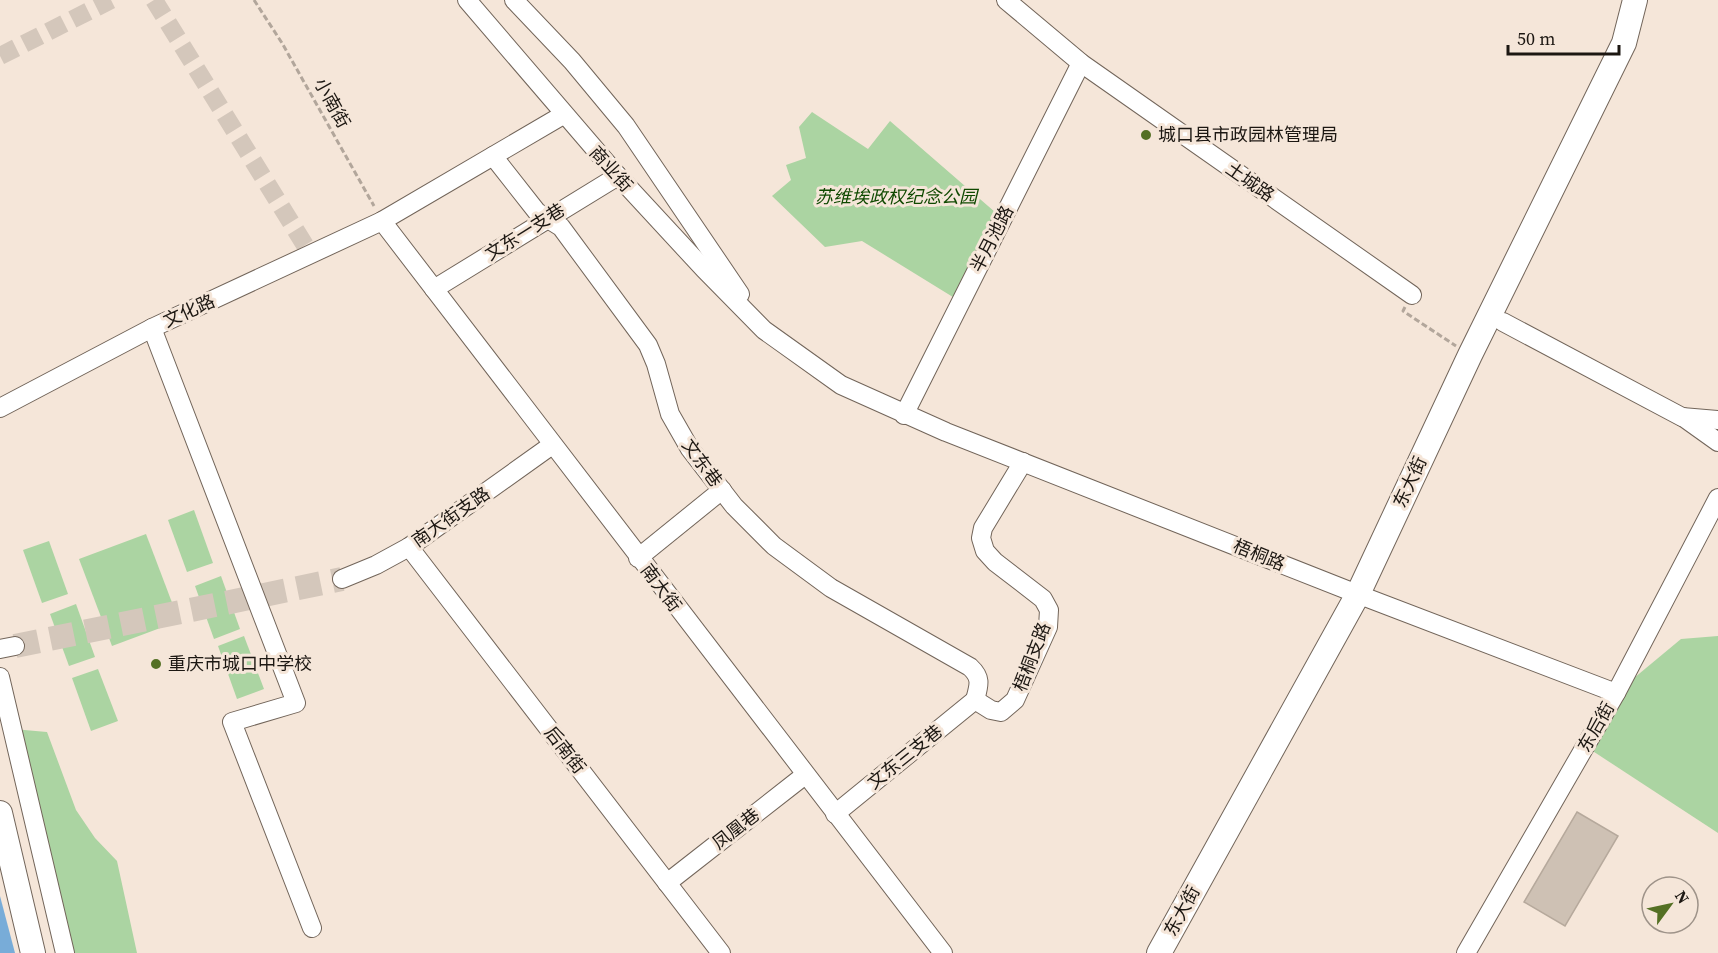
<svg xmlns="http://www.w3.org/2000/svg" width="1718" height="953" font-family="'Source Serif 4','Noto Sans SC',serif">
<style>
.green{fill:#abd4a2}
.water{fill:#78acd8}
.building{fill:#cec1b4;stroke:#b6a99c;stroke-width:1.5}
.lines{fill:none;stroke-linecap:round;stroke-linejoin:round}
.minor-tunnel{stroke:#d4c7bb;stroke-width:18;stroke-dasharray:18 9;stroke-linecap:butt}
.major-tunnel{stroke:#d4c7bb;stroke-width:24;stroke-dasharray:24 12;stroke-linecap:butt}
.minor-casing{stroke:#72655a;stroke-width:20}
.major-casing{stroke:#72655a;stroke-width:26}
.path{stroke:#b2a69b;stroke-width:3;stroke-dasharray:6 3;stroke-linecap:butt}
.minor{stroke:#fff;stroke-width:18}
.major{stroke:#fff;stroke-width:24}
.poi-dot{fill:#547024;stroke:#f5e6d9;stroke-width:2}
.labels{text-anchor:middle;stroke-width:6;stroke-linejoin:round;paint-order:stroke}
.street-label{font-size:18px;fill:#1c1712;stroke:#f5e6d9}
.poi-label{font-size:18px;fill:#1c1712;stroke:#f5e6d9;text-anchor:start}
.park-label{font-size:18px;font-style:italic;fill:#0f4900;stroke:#f5e6d9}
</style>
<rect width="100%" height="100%" fill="#f5e6d9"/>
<g class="green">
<polygon points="812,112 868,149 890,121 1003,219 961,302 862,241 825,247 772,196 791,180 786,165 806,158 799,127"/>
<polygon points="194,510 213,563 187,572 168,520"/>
<polygon points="146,534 179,621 112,646 79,559"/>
<polygon points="49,541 68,594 42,603 23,550"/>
<polygon points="221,576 240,629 214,639 195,586"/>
<polygon points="76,604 95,657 69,666 50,614"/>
<polygon points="244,636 264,689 237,699 218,646"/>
<polygon points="1718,636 1718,833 1585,746 1616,693 1681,639"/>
<polygon points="98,669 118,721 91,731 72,678"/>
<polygon points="13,729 47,732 76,810 95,838 117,861 137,953 69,953"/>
</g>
<polygon class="water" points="0,896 15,953 0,953"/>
<polygon class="building" points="1577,812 1618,836 1565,926 1524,902"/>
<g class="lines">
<g class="minor-tunnel">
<polyline points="154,0 311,255"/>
<polyline points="0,56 111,0"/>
</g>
<polyline class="major-tunnel" points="15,646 342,579"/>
<g class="minor-casing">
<g id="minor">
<polyline points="467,0 618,176 704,269 764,330 841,385 946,432 1370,599 1616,693"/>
<polyline points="514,0 572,61 626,126 740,294"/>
<polyline points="1006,0 1081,63 1412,295"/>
<path d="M493 156 537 212 561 227 648 345 656 364 670 414 690 449 734 506 774 546 831 588 970 667C982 678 979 685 975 700"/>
<polyline points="382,221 943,953"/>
<polyline points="434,289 618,176"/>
<polyline points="1503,322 1682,417 1718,420"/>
<polyline points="152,328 296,703 232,722 312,928"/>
<polyline points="0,408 152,328 382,221 563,115"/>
<polyline points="904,415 1081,63"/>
<polyline points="1683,417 1718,442"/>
<polyline points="409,547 721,953"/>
<polyline points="638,558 722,490"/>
<polyline points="342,579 376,565 409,547 552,445"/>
<polyline points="0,649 15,646"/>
<polyline points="0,677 65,953"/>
<polyline points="975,700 991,710 1001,712 1015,700 1048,627 1049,610 1043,599 995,562 985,551 981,538 983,528 1023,462"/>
<polyline points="835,814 975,700"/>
<polyline points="667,883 805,775"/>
<polyline points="1466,953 1616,693 1718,498"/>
</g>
</g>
<g class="major-casing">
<g id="major">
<polyline points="0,813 33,953"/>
<polyline points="1159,953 1358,594 1470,355 1624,43 1635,0"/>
</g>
</g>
<g class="path">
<polyline points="254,0 282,43 374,206"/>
<polyline points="1405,307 1403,311 1456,346"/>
</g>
<use href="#minor" class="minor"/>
<use href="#major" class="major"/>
</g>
<g class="poi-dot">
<circle cx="1146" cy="135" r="6"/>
<circle cx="156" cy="664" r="6"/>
</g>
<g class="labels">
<g class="street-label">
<text transform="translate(332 103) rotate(61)" y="6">小南街</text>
<text transform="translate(611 169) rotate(48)" y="6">商业街</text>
<text transform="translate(1250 182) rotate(35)" y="6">土城路</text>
<text transform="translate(525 232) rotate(-32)" y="6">文东一支巷</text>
<text transform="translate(992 239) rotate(-63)" y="6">半月池路</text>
<text transform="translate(189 311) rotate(-24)" y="6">文化路</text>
<text transform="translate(702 463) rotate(54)" y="6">文东巷</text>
<text transform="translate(1410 482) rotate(-65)" y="6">东大街</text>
<text transform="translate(451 517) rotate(-35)" y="6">南大街支路</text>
<text transform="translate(1259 555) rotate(22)" y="6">梧桐路</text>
<text transform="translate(661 588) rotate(53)" y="6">南大街</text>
<text transform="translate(1032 657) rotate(-69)" y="6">梧桐支路</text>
<text transform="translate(1596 727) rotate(-60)" y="6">东后街</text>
<text transform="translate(565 750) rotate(52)" y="6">后南街</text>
<text transform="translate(905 757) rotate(-39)" y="6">文东三支巷</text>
<text transform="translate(736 829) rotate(-38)" y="6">凤凰巷</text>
<text transform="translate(1182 911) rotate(-61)" y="6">东大街</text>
</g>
<g class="poi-label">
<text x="1158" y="141">城口县市政园林管理局</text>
<text x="168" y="670">重庆市城口中学校</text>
</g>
<g class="park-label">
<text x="896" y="203">苏维埃政权纪念公园</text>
</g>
</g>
<g transform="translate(1670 905) rotate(57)"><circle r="28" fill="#f5e6d9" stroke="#9e9389" stroke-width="1.5"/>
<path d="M0-4.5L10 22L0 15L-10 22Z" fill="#547024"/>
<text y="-9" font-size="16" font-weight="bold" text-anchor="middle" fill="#1c1712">N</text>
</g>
<path d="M1508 45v9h111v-9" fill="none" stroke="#1c1712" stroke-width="3"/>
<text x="1517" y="45" font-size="18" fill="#1c1712" stroke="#f5e6d9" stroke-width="4.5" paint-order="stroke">50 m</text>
</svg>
